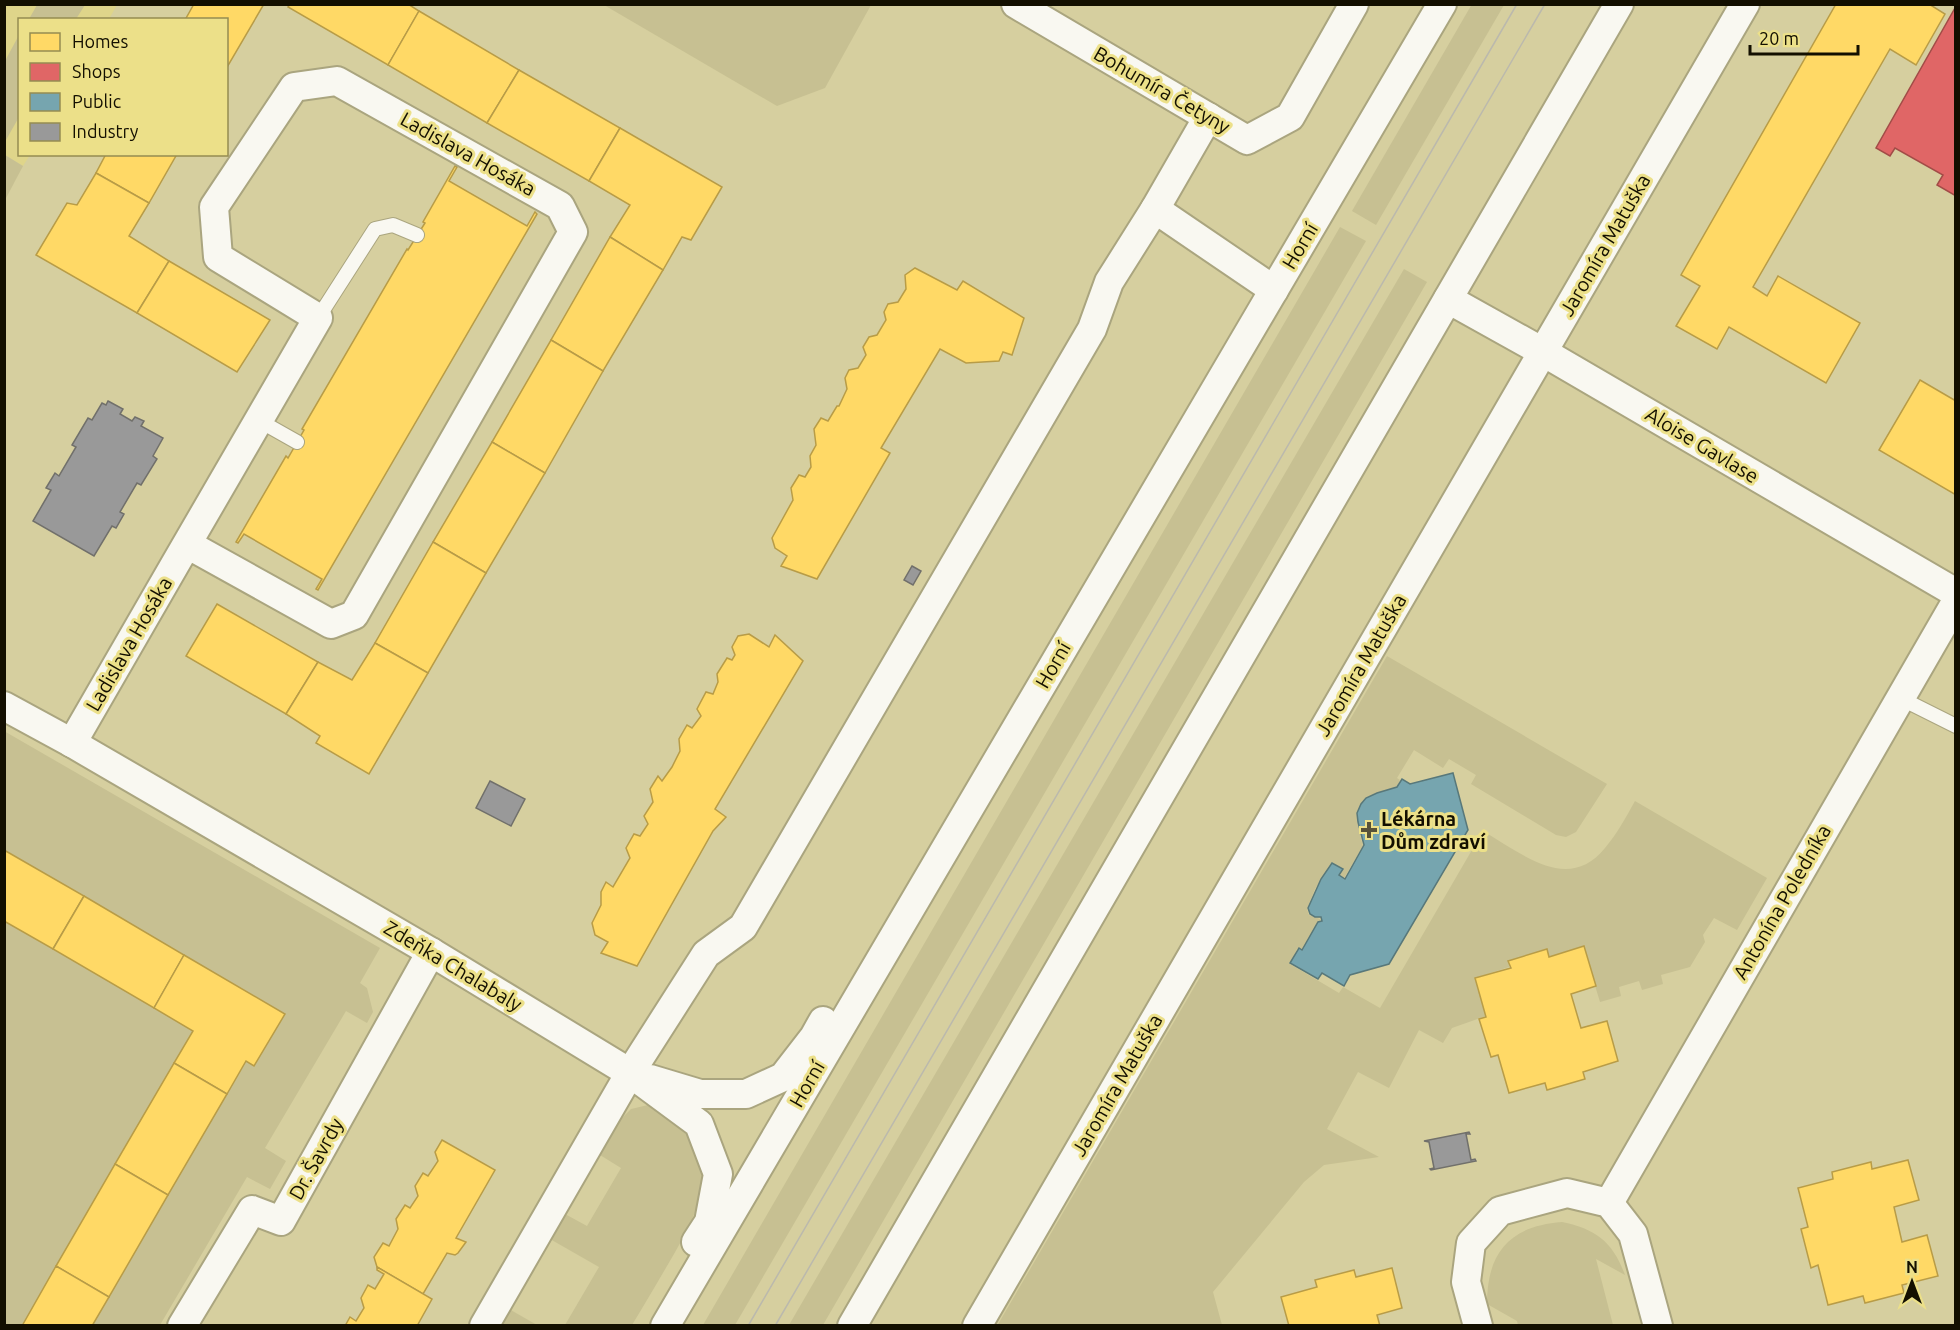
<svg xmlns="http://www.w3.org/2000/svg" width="1960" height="1330" font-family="Ubuntu,sans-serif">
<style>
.built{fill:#dfd58a}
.green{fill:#c7c092}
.homes{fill:#ffd966;stroke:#b89c47;stroke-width:1.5}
.shops{fill:#e06666;stroke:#a24c47;stroke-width:1.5}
.public{fill:#76a5af;stroke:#58787a;stroke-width:1.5}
.industry{fill:#999;stroke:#71706b;stroke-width:1.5}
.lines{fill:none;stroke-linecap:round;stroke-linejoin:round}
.lane-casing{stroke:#aaa57f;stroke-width:16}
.street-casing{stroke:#aaa57f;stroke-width:32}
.lane{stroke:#f9f8f1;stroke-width:14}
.street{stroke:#f9f8f1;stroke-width:28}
.tram{stroke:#bbb9ad;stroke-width:1.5}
.poi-dot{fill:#575238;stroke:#ece089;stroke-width:2}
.labels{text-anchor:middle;stroke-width:6;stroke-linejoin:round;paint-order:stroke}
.street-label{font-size:20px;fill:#130f00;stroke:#ece089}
.poi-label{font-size:20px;font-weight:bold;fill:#130f00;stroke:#ece089;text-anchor:start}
</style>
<rect width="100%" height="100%" fill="#d6cf9f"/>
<polygon class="built" points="5,5 117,5 109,19 20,20 20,154 30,155 23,166 5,155"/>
<g class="green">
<polygon points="1472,4 1504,5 1376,225 1352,211"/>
<polygon points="37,5 37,4 85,5 76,19 29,19"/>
<polygon points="604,5 871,5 825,88 777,106"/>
<polygon points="19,35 19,117 6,140 4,139 5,61"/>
<polygon points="5,155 23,166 5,200"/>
<polygon points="1340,227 1366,241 735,1325 703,1325"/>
<polygon points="1404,269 1427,282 823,1325 789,1325"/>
<path d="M1387 656 1607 784 1576 832 1566 837 1556 835 1471 784 1476 775 1449 759 1443 768 1414 750 1397 778 1400 780 1396 789C1354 800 1352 805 1363 846L1343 880 1338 877 1342 870 1331 864 1315 889 1307 909 1309 915 1320 919 1321 922 1317 924 1301 951 1297 949 1290 964 1339 993 1343 987 1380 1008 1483 831C1521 853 1568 894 1605 848 1617 834 1626 817 1635 801L1767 878 1737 930 1714 918 1703 935 1705 942 1690 967 1661 975 1663 984 1642 990 1639 981 1619 987 1621 996 1600 1002 1583 946 1549 957 1546 949 1509 961V967L1475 978 1486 1016 1452 1028 1443 1043 1419 1030 1389 1088 1358 1072 1327 1129 1379 1157 1324 1165 1304 1182 1213 1292 1222 1325 997 1326Z"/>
<polygon points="4,731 380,948 360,983 367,988 373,1012 367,1023 346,1011 265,1148 286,1161 270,1189 247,1177 160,1325 5,1325"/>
<path d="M648 1105C722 1147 711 1190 674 1254 660 1278 646 1302 632 1325H565L599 1267 550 1239 565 1214 587 1226 621 1168 600 1155 621 1119 631 1109Z"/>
<path d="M1562 1222C1596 1229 1613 1242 1625 1275L1596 1259 1613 1325H1518L1517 1321 1487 1304C1487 1252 1510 1226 1562 1222Z"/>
<polygon points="509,1309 537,1325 500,1326"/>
</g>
<g class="homes">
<polygon points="194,4 264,4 226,69 226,20 185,20"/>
<polygon points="290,4 408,4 419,11 388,65 288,7"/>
<polygon points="1836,4 1929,4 1945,14 1916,65 1890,49 1753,287 1767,296 1778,276 1860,323 1826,383 1729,327 1717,349 1676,326 1700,286 1681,275"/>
<polygon points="419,11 519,70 487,123 388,65"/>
<polygon points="519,70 620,128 589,181 487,123"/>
<polygon points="620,128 722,187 691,240 682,237 663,270 610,237 630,205 589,181"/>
<polygon points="106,154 177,154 149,203 96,173"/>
<polygon points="455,166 457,167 449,181 527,226 535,212 537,214 318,590 316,589 322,579 244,534 238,543 236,542 286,456 288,458 304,430 302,429 407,249 408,250 425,223 423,222"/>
<polygon points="96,173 149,203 129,236 169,261 137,313 36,255 67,203 77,205"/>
<polygon points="610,237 663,270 603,371 551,340"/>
<polygon points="169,261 270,320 237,372 137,313"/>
<polygon points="915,268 957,290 963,281 1024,318 1012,355 1003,352 999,361 966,363 940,349 881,448 890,453 817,579 781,566 787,556 775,548 772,538 793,500 791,488 799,475 805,477 811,467 810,456 816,445 814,429 821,418 828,421 837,406 839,406 847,389 845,378 849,370 858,368 866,355 863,347 869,337 877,335 886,320 884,312 888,304 898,302 906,289 905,275"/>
<polygon points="551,340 603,371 545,473 492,442"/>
<polygon points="1920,380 1956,401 1956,495 1879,450"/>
<polygon points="492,442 545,473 486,573 433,542"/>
<polygon points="433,542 486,573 428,673 375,643"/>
<polygon points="217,604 318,662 286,714 186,656"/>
<polygon points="749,634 769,647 775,635 803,661 715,809 726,817 713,831 637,966 601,953 608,942 595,935 592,923 601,905 601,892 606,882 613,887 630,858 626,848 634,834 640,836 648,824 644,816 653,802 650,789 658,776 662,781 672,767 680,751 679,739 687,725 692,728 701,716 697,709 706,692 713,694 718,682 717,674 727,658 732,660 735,655 732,647 738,636"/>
<polygon points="375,643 428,673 369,774 316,743 320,736 286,714 318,662 352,680"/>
<polygon points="4,850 84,896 53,949 4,921"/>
<polygon points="84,896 184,955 154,1008 53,949"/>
<polygon points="1584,946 1596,986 1571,994 1581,1028 1607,1021 1618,1061 1583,1072 1585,1079 1547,1090 1545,1083 1509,1093 1498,1055 1491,1057 1479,1019 1486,1017 1475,978 1511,968 1508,961 1547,949 1549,957"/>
<polygon points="184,955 285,1014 254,1066 246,1061 227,1094 174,1063 193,1031 154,1008"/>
<polygon points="174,1063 227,1094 168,1195 115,1164"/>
<polygon points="442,1140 495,1170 456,1238 466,1242 458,1253 455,1255 447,1253 423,1294 377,1267 374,1257 383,1243 389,1246 398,1229 396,1219 405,1205 410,1208 418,1196 415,1186 423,1173 428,1176 438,1161 435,1152"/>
<polygon points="1908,1160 1919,1200 1894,1207 1902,1242 1927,1235 1938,1276 1902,1285 1904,1293 1865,1303 1863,1296 1828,1305 1818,1265 1811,1268 1801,1229 1808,1227 1798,1188 1833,1179 1832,1172 1871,1162 1872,1169"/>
<polygon points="115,1164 168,1195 109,1297 56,1266"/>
<polygon points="56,1266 109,1297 92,1326 22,1326"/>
<polygon points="377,1267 432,1299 417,1326 345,1326 350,1317 356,1321 364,1308 361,1298 368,1285 375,1289 384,1274 377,1270"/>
<polygon points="1392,1268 1402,1308 1377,1315 1380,1326 1289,1326 1281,1297 1317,1287 1315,1280 1354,1270 1356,1277"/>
</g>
<polygon class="shops" points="1955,8 1956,8 1956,196 1937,185 1943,175 1895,148 1890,156 1876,148"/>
<polygon class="public" points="1453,773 1468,830 1389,964 1350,975 1344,986 1322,973 1318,979 1290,963 1299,948 1302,950 1318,922 1322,921 1321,917 1315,917 1310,914 1308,908 1321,879 1332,863 1343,869 1339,875 1345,879 1364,845 1358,822 1357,813 1361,804 1366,798 1377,793 1397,787 1402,779 1410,784"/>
<g class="industry">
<polygon points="108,401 123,409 120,414 132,421 135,417 144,421 141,426 163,438 153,456 157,459 141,485 137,483 120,512 124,514 116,528 112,526 94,556 33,521 51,490 46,488 55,473 59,476 76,447 72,445 88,418 92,420 102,403 106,405"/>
<polygon points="912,566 921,571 913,585 904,580"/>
<polygon points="490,781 525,799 511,826 476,808"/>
<polygon points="1469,1132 1470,1134 1466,1134 1471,1160 1475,1159 1476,1161 1431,1170 1430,1169 1434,1168 1429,1142 1424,1141"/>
</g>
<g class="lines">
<g class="lane-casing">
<g id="lane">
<polyline points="318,318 375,229 393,225 417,235"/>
<polyline points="258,420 297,442"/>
<polyline points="1900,698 1956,726"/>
</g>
</g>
<g class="street-casing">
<g id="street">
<polyline points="1016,4 1247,140 1290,117 1354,4"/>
<polyline points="1155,209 1274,290"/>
<polyline points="1448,299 1543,352 1956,593"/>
<polyline points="4,706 72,743 431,952 630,1073 699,1124 718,1174 709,1222 696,1242"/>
<path d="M72 743C154 601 235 460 318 318L218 257 214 207 294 87 337 81 560 206 573 232 354 615 331 624 187 544"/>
<polyline points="650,1079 700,1094 746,1094 783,1077 814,1037 823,1021"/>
<polyline points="1609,1203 1956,602"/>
<polyline points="182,1326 252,1210 281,1221 431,952"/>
<polyline points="484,1326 630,1073 706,954 743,927 1092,329 1109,282 1155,209 1208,117"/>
<polyline points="665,1326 1442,4"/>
<polyline points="852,1326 1619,4"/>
<polyline points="977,1326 1745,4"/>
<polyline points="1478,1326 1466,1282 1471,1243 1500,1211 1567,1193 1609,1203 1633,1234 1658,1326"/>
</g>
</g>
<use href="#lane" class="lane"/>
<use href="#street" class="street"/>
<g class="tram">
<polyline points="748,1326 1517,4"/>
<polyline points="775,1326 1545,4"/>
</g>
</g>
<path class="poi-dot" d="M1366 821h6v6h6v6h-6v6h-6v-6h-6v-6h6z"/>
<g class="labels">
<g class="street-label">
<text transform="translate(1162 90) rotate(30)" y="7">Bohumíra Četyny</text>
<text transform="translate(468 154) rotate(29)" y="7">Ladislava Hosáka</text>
<text transform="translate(1605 245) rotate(-60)" y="7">Jaromíra Matuška</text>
<text transform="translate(1300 246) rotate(-59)" y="7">Horní</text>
<text transform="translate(1702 445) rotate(31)" y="7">Aloise Gavlase</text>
<text transform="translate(129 644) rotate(-60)" y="7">Ladislava Hosáka</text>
<text transform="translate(1053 665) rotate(-60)" y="7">Horní</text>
<text transform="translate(1361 665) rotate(-60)" y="7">Jaromíra Matuška</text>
<text transform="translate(1782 902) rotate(-60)" y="7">Antonína Poledníka</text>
<text transform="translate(453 966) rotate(31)" y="7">Zdeňka Chalabaly</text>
<text transform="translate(807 1084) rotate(-60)" y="7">Horní</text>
<text transform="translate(1117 1085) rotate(-60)" y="7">Jaromíra Matuška</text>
<text transform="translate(316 1159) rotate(-61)" y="7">Dr. Šavrdy</text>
</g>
<g class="poi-label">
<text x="1381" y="826">Lékárna<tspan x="1381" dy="23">Dům zdraví</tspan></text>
</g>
</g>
<rect width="1960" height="1330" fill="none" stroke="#130f00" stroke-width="12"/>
<rect x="18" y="18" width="210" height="138" fill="#ece089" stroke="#958c52" stroke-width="1.5"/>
<rect x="30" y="33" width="30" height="18" fill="#ffd966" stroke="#958c52" stroke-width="1.5"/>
<text x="72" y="48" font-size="18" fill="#130f00">Homes</text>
<rect x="30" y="63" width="30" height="18" fill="#e06666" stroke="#958c52" stroke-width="1.5"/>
<text x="72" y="78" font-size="18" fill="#130f00">Shops</text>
<rect x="30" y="93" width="30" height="18" fill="#76a5af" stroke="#958c52" stroke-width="1.5"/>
<text x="72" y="108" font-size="18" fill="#130f00">Public</text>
<rect x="30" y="123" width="30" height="18" fill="#999999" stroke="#958c52" stroke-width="1.5"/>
<text x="72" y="138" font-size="18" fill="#130f00">Industry</text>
<g transform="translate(1912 1282)" stroke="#ece089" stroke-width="4.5" paint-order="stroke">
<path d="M0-4.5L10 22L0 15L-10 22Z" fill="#130f00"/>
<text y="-9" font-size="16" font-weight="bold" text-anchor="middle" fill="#130f00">N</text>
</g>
<path d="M1750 45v9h108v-9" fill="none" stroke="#130f00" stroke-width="3"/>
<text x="1759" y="45" font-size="18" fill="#130f00" stroke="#ece089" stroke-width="4.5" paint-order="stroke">20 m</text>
</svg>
